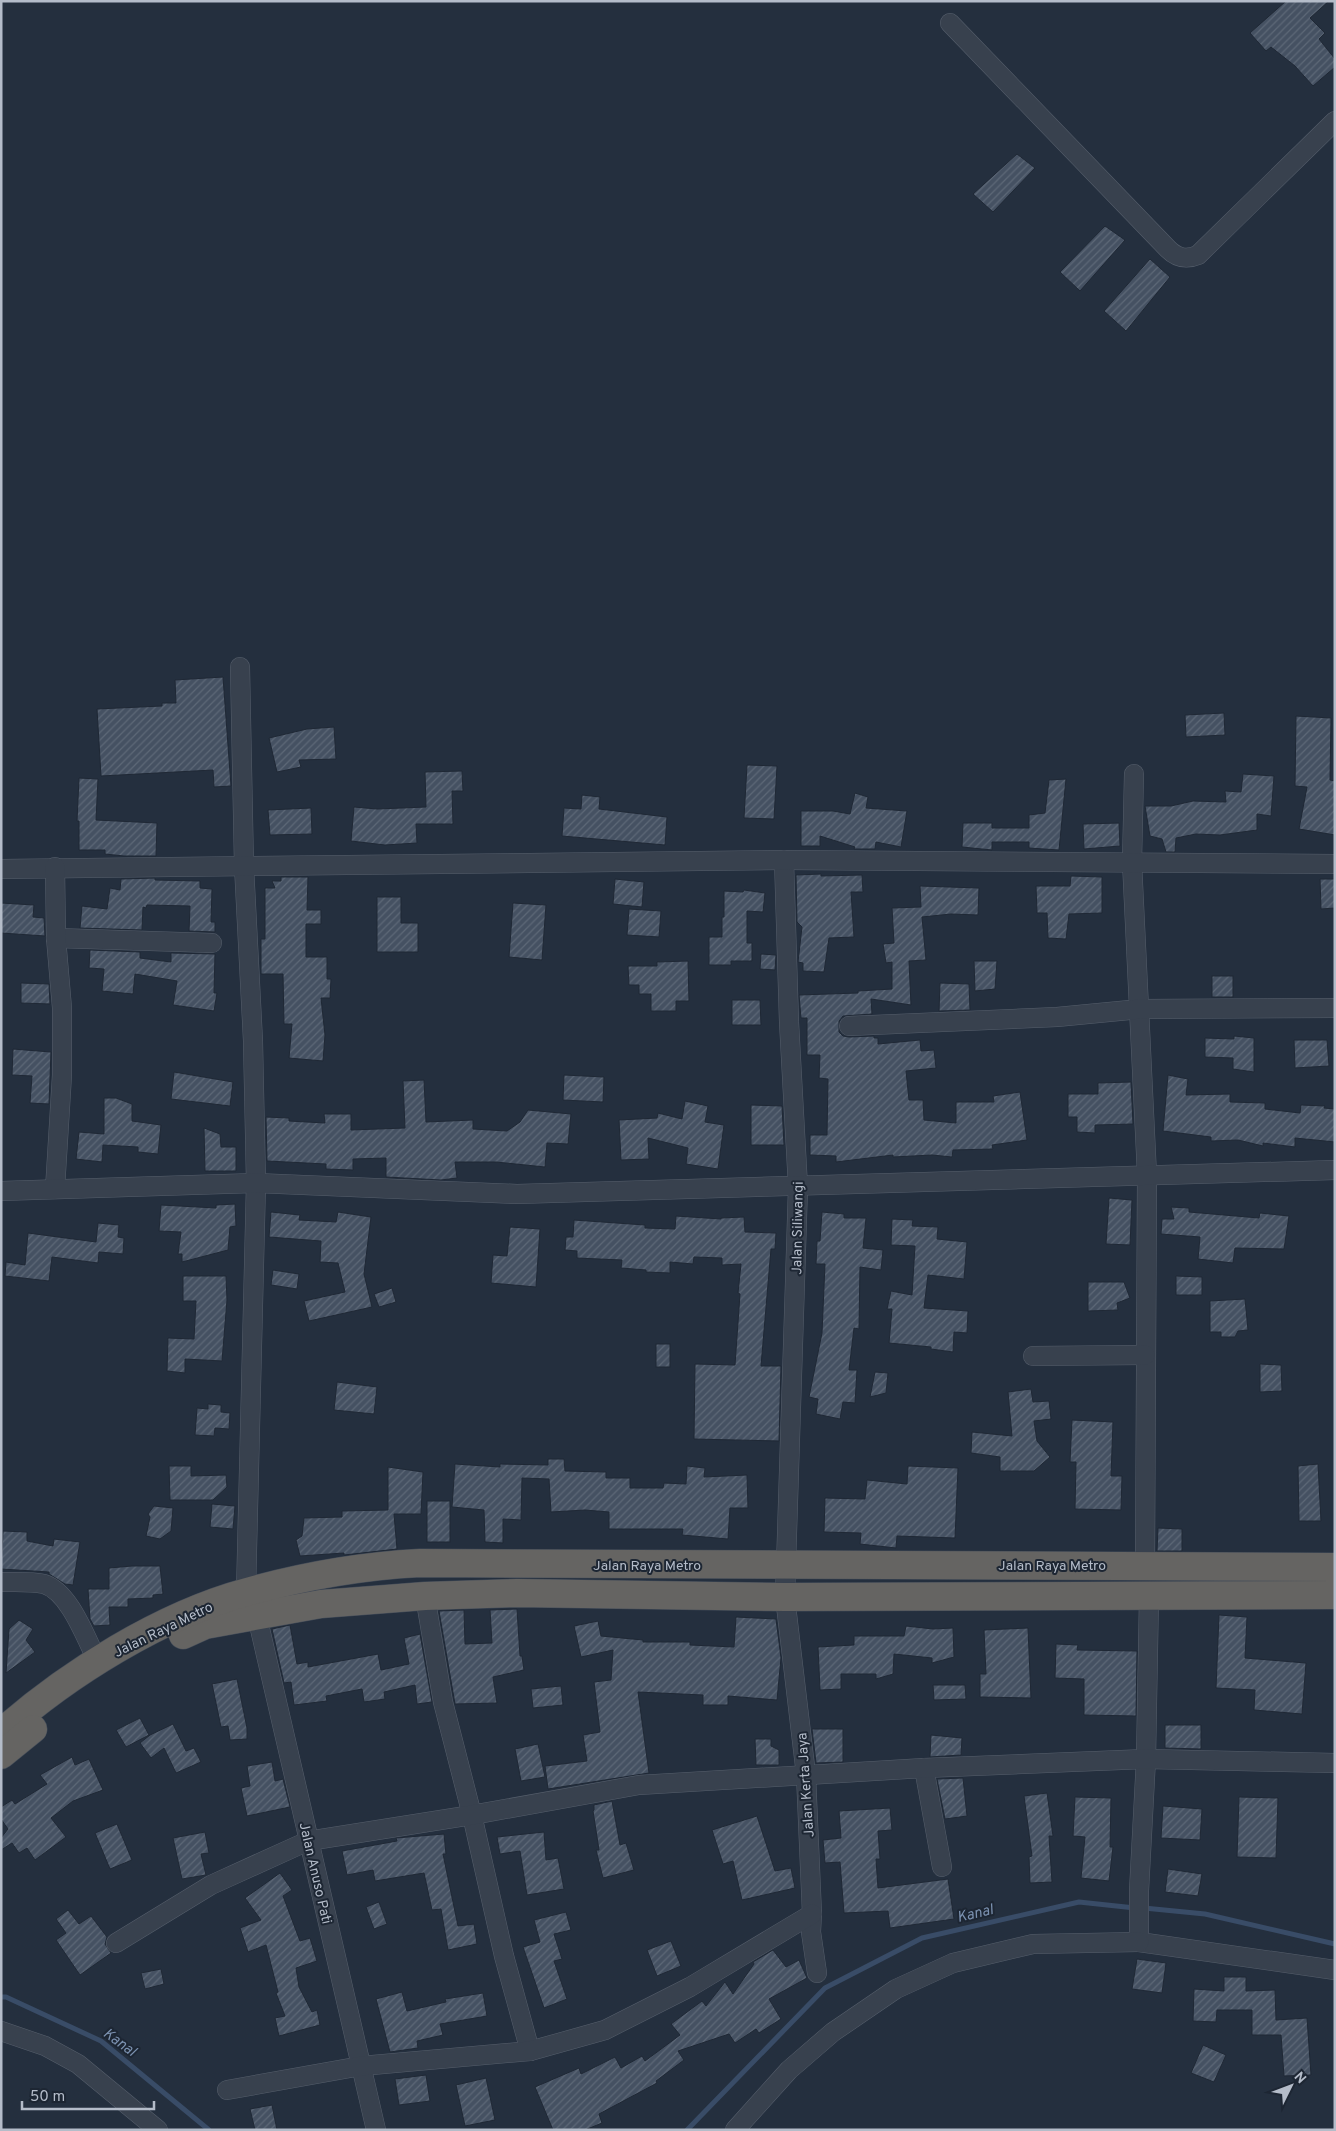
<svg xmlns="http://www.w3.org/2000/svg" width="1336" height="2131" font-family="Overpass,sans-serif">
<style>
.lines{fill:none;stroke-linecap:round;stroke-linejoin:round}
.stream{stroke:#394c67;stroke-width:5}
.building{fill:url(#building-hatch);stroke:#1f2835}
.minor-casing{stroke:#565f6c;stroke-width:20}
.trunk-casing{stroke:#434c59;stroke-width:29}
.minor{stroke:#38414e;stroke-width:19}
.trunk{stroke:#656462;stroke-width:28}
.labels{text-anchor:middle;stroke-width:4;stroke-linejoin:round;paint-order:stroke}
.street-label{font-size:14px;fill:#b4bcc9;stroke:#1d2633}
.water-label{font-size:15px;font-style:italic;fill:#7c92b1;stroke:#1d2633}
</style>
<defs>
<pattern id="building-hatch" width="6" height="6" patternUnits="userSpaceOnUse" patternTransform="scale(1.25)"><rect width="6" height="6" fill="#455162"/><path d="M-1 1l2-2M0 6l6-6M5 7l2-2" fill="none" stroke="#5d6877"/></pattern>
</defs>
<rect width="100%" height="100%" fill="#242f3e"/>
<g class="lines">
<g class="stream">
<polyline points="1144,1908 1205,1914 1335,1944"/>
<polyline points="1,1997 6,1997 101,2041 209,2130"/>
<polyline points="687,2130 825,1988 922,1938 1079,1902 1135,1908"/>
</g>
</g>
<g class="building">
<polygon points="1286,1 1329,1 1310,18 1325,33 1319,39 1335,59 1335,67 1313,86 1295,66 1271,47 1266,51 1250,33"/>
<polygon points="1017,154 1035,168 993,212 973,194"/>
<polygon points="1105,226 1125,240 1080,291 1060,272"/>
<polygon points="1150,259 1170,277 1126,331 1104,311"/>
<polygon points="223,677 231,786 214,787 213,770 101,776 97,709 162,706 162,703 176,703 175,680"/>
<polygon points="1224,713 1225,735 1186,737 1185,715"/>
<polygon points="1296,716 1331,718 1330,780 1335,781 1335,835 1299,829 1307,787 1295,786"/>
<polygon points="334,727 336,759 299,760 301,767 277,772 269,738 307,729"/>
<polygon points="747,765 777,766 774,819 744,818"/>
<polygon points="462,771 463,791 452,791 453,824 416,824 417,843 385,845 351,841 354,807 377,809 426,807 425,772"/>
<polygon points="1243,774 1274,776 1271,816 1257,814 1257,830 1220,835 1196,834 1176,838 1175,852 1166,852 1162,839 1150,836 1145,806 1171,806 1193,801 1226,802 1225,791 1241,792"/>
<polygon points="79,778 98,779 96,820 157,823 156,856 124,856 105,854 105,850 79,850 79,821 77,821"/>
<polygon points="1066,779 1059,850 1029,848 1029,842 992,842 992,850 962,847 963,823 992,823 992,828 1029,828 1029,815 1045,813 1049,780"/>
<polygon points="855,793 868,797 866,808 907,811 901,847 876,842 875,849 854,849 855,847 820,836 820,846 801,846 801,811 833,811 850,814"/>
<polygon points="582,795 600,797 599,809 667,817 665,845 562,836 564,808 581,809"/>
<polygon points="311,808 312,834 270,835 268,810"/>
<polygon points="1119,823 1120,846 1084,849 1083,824"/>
<polygon points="821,874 821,876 862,875 863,892 851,892 854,937 829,938 824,972 803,971 803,963 798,962 802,927 797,922 796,875"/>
<polygon points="1071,876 1102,877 1102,913 1069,914 1066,939 1048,938 1047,913 1037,913 1036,886 1070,886"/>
<polygon points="281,877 308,877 307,910 321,910 321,924 306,924 306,957 327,957 327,979 331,979 330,998 321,998 325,1035 323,1061 289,1058 292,1024 284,1024 283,974 261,974 261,939 265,939 265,888 275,888 272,881 281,881"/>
<polygon points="155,878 155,880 200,881 200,888 212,889 211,922 215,922 215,932 189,931 190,906 147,905 146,908 143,907 142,930 80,928 82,906 107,909 110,888 120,890 121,879"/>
<polygon points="615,879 644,882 642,907 613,904"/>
<polygon points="1320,879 1335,879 1335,908 1321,909"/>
<polygon points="920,886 979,888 978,915 951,914 922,917 926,960 909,961 911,1005 871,999 872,1014 843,1016 839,1021 839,1032 843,1036 849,1037 874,1036 874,1038 878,1038 878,1044 920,1040 921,1051 934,1050 936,1068 906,1071 909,1100 923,1100 924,1120 956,1123 956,1102 994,1102 993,1096 1020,1092 1027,1140 992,1145 993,1149 953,1150 952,1157 932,1155 893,1157 893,1155 836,1162 836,1156 810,1155 810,1135 827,1135 828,1079 819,1078 820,1055 807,1055 807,1018 801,1018 799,995 858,993 858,991 892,989 892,962 886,963 883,944 894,943 892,908 921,907"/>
<polygon points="744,890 765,893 763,912 747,911 747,943 752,943 752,961 731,961 731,965 709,965 709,937 722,937 722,917 724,917 724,891 743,892"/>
<polygon points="377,897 401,897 401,923 418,923 418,952 377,952"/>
<polygon points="1,903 34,905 33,917 44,918 45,936 1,933"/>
<polygon points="513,903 546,905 542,960 509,957"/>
<polygon points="629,909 661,911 659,937 627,935"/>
<polygon points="90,950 140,952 140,958 171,962 171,953 215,954 214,993 217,993 214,1011 173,1005 177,981 135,974 133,994 102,991 104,969 89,968"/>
<polygon points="761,954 776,955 775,970 760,969"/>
<polygon points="688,961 689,1001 676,1001 676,1011 651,1011 651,994 639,994 639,985 629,985 628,966 657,966 657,962"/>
<polygon points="974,961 997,961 995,989 975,991"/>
<rect x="1212" y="976" width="21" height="21"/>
<polygon points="21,983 49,984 50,1004 21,1003"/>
<polygon points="940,983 969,984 970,1010 939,1011"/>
<polygon points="732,1000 760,1000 761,1025 732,1025"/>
<polygon points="1234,1036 1254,1038 1254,1072 1233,1069 1233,1058 1205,1057 1205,1038 1234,1039"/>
<polygon points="1294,1040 1327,1040 1329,1066 1295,1068"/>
<polygon points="13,1049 51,1052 49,1104 30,1103 32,1076 12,1075"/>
<polygon points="174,1072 233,1082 230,1106 171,1099"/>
<polygon points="564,1075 604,1077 603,1102 563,1100"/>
<polygon points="1168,1075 1188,1079 1186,1095 1230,1094 1230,1102 1265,1103 1265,1109 1300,1113 1301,1105 1325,1106 1324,1108 1335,1109 1335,1142 1295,1138 1295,1147 1263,1143 1263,1146 1238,1140 1211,1141 1211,1137 1163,1131"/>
<polygon points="424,1080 426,1122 473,1120 473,1129 507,1131 520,1122 528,1110 571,1114 568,1144 547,1143 545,1167 496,1162 455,1162 457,1178 441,1180 386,1177 386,1158 353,1159 353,1170 326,1169 326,1164 267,1161 266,1117 289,1118 289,1121 325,1123 324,1114 351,1114 351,1130 405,1128 403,1081"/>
<polygon points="1131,1082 1133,1124 1095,1125 1095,1133 1077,1132 1077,1117 1068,1117 1068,1094 1098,1094 1098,1083"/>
<polygon points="104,1098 116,1098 132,1104 132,1121 161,1125 158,1154 138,1152 138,1147 103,1145 102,1162 76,1159 79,1132 104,1134"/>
<polygon points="685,1101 708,1106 705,1122 724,1125 718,1169 686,1164 688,1148 648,1138 649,1159 621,1160 619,1120 657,1118 658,1113 682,1119"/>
<polygon points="751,1105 782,1106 784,1145 751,1145"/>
<polygon points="204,1128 220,1134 221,1147 236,1147 236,1171 205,1171"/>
<polygon points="1109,1198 1132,1200 1130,1245 1106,1244"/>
<polygon points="235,1204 236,1226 230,1227 228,1250 182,1262 182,1254 178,1254 181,1232 159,1231 161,1205 216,1208 216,1205"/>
<polygon points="1171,1207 1189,1208 1189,1212 1259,1218 1260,1213 1289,1216 1284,1249 1235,1248 1233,1263 1198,1259 1200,1237 1161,1234 1162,1219 1174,1219"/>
<polygon points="271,1212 300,1215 299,1220 336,1222 338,1212 371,1217 364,1274 372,1307 309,1321 304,1301 345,1292 338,1263 320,1262 321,1241 269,1237"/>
<polygon points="822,1212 844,1214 844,1218 866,1218 863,1248 883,1250 881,1270 860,1267 859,1329 854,1328 849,1370 857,1370 855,1403 843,1402 840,1419 816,1414 818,1399 809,1397 822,1333 825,1264 816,1264 817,1241 820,1241"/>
<polygon points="676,1216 721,1219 721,1218 744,1217 745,1232 776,1233 775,1249 771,1249 761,1366 781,1366 779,1441 694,1439 695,1364 735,1365 740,1294 738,1293 741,1264 722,1265 722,1258 694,1257 693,1264 670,1262 670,1273 646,1272 646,1270 621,1268 622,1260 577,1258 577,1251 565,1250 566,1237 573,1237 574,1220 645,1225 645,1228 675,1229"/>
<polygon points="892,1219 913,1220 912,1226 938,1227 937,1239 967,1242 964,1279 928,1275 924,1308 968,1311 967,1333 954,1332 953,1352 931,1349 931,1347 889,1343 892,1309 887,1309 891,1291 912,1295 915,1246 891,1245"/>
<polygon points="98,1223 119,1225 118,1237 124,1238 123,1254 99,1252 98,1263 52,1257 49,1281 5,1276 6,1262 25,1265 28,1233 96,1242"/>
<polygon points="510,1227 540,1229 536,1287 491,1283 493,1255 507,1256"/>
<polygon points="273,1270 299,1274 297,1289 271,1285"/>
<polygon points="183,1276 226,1276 227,1300 222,1361 185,1359 185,1373 167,1371 168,1338 194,1339 196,1301 183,1301"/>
<polygon points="1176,1276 1202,1277 1202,1295 1176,1295"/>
<polygon points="1088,1282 1124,1282 1130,1298 1117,1303 1118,1310 1088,1311"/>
<polygon points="392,1288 396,1302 379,1307 374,1294"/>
<polygon points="1245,1299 1248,1330 1238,1331 1235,1337 1221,1337 1221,1332 1210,1332 1210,1301"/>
<rect x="656" y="1344" width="14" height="23"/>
<polygon points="1260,1364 1281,1365 1282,1391 1260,1392"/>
<polygon points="875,1372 888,1373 886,1393 870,1397"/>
<polygon points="337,1382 377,1387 374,1414 334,1410"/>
<polygon points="1031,1389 1033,1402 1049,1401 1051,1419 1034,1421 1037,1441 1050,1457 1034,1471 1000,1471 1000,1457 971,1453 972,1432 1012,1436 1008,1392"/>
<polygon points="208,1404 221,1405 221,1412 230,1413 229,1429 215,1428 214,1436 195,1435 197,1408 208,1409"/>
<polygon points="1072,1420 1113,1422 1111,1476 1122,1476 1121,1510 1075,1509 1076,1462 1070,1462"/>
<polygon points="548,1459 564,1459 565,1471 606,1472 606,1478 630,1478 630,1488 663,1488 664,1483 686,1484 687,1466 705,1468 704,1477 747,1475 748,1508 730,1508 728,1539 682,1535 683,1529 609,1529 609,1512 585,1510 551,1512 549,1479 522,1478 521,1520 503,1519 503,1543 485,1542 484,1510 452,1507 455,1464 500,1467 500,1464 548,1465"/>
<polygon points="1318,1464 1321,1521 1299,1521 1298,1466"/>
<polygon points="169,1466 191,1466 191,1476 226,1475 227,1487 213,1500 170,1500"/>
<polygon points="908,1466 958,1468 955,1538 897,1536 896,1548 860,1544 861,1533 824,1532 825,1498 865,1499 867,1480 907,1484"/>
<polygon points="388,1467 423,1472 421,1514 394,1514 397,1549 344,1555 344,1553 300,1556 296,1540 302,1536 304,1518 342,1517 342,1511 388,1510"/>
<rect x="427" y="1501" width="23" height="41"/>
<polygon points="212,1504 235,1506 233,1529 210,1527"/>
<polygon points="154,1506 173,1508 171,1531 160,1539 146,1536 150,1517 148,1514"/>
<polygon points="1158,1528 1182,1529 1182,1551 1157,1551"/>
<polygon points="3,1531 27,1532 27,1541 53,1546 54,1539 80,1542 73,1585 65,1584 49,1574 49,1572 1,1569"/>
<polygon points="132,1566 160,1566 163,1594 153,1595 153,1598 128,1599 128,1607 109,1607 110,1625 94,1626 90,1619 88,1589 109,1589 109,1568"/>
<polygon points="517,1609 520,1656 522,1656 524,1670 493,1677 497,1703 455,1704 439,1611 464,1610 465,1644 492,1643 490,1610"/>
<polygon points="1219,1615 1247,1617 1245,1658 1306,1663 1302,1714 1254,1710 1255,1690 1216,1688"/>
<polygon points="736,1617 776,1619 781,1658 777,1700 728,1696 728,1705 703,1705 703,1695 638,1692 649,1773 548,1789 545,1766 587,1761 583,1735 600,1732 594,1682 611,1680 613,1650 581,1657 574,1626 598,1621 601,1636 643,1640 643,1642 690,1642 690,1645 734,1647"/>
<polygon points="19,1620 33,1629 26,1640 35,1652 6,1673 9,1629"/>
<polygon points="290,1625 297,1664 308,1662 308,1667 378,1654 381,1670 409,1664 404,1638 420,1634 432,1702 417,1704 415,1685 384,1692 385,1699 364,1702 362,1689 326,1696 327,1701 294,1705 291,1682 284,1683 272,1629"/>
<polygon points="906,1626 933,1629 953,1628 954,1657 932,1663 932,1658 894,1654 893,1674 876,1679 876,1674 841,1674 841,1689 820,1690 818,1647 854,1645 854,1636 904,1636"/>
<polygon points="1028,1628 1031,1698 980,1697 980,1674 986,1674 984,1630"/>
<polygon points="1056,1644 1078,1645 1077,1650 1137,1651 1136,1716 1084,1715 1084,1679 1055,1678"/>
<polygon points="237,1679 247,1728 247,1739 230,1740 228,1726 221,1727 212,1684"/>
<polygon points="933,1685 965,1685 966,1699 934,1700"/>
<polygon points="561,1686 563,1705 533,1708 531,1689"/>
<polygon points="140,1718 149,1735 126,1747 116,1730"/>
<polygon points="173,1724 186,1751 194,1748 201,1762 176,1773 164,1748 151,1758 140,1743 150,1735"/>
<polygon points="1165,1725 1201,1725 1201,1749 1165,1748"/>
<polygon points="812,1729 843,1729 843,1762 816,1763"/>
<polygon points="931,1735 962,1738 961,1755 930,1757"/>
<polygon points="755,1739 771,1739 771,1746 779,1750 779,1765 756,1765"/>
<polygon points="538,1744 545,1777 521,1781 515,1749"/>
<polygon points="72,1757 75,1765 89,1759 103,1790 73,1801 51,1818 66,1837 35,1860 27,1848 19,1853 12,1843 1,1850 1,1838 8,1829 1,1819 1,1807 12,1800 15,1804 47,1784 40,1775"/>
<polygon points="272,1762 275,1781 283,1779 290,1807 247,1816 241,1788 250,1786 247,1766"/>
<polygon points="963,1778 967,1816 945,1819 937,1779"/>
<polygon points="1047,1793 1053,1836 1049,1836 1052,1882 1030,1883 1029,1857 1032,1856 1024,1796"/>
<polygon points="1075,1797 1111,1798 1110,1847 1113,1847 1109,1881 1081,1878 1085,1837 1073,1836"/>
<polygon points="1239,1797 1278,1798 1276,1858 1237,1857"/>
<polygon points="612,1801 620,1845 626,1843 634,1870 603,1878 596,1850 599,1850 593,1811 594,1810 594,1805"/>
<polygon points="1163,1806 1202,1809 1200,1840 1161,1838"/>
<polygon points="890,1808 892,1830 878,1831 880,1859 876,1859 878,1888 948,1879 954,1919 890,1928 888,1911 844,1913 840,1862 825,1863 823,1840 841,1838 839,1811"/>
<polygon points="757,1816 775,1871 791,1868 795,1888 742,1900 733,1861 723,1864 712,1830"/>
<polygon points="117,1824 132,1860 110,1869 95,1833"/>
<polygon points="205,1832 209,1853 201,1854 206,1875 182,1879 173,1838"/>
<polygon points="544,1832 546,1860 558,1858 564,1889 527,1895 520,1851 500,1854 497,1837"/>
<polygon points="444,1834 446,1854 443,1854 458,1926 474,1924 477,1944 448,1950 441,1909 432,1910 424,1873 375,1881 373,1870 347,1875 342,1851 397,1841 396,1838"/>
<polygon points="1168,1869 1202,1874 1198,1896 1165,1892"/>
<polygon points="280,1873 292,1890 283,1896 300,1941 310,1938 317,1961 296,1968 299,1987 312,2012 317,2010 320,2025 279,2036 275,2018 285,2016 276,1993 278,1992 266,1945 248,1952 240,1928 261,1920 245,1898"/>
<polygon points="379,1902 387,1924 374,1929 366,1907"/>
<polygon points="68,1910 79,1924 91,1916 107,1937 105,1944 111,1953 80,1975 56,1940 66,1933 56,1919"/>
<polygon points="566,1912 571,1930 554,1934 562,1959 554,1961 567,1999 544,2008 523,1947 540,1942 534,1920"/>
<polygon points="671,1941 681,1966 657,1976 647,1950"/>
<polygon points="773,1950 786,1967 799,1960 807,1978 769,1999 781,2019 759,2033 756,2029 735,2043 729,2034 678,2051 684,2060 656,2081 657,2083 599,2114 602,2123 585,2130 553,2130 535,2087 579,2068 581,2074 615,2057 621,2068 642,2056 645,2061 680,2035 671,2024 702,2001 706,2006 725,1982 733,1994 754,1964 753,1962"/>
<polygon points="1137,1959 1166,1963 1162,1993 1132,1989"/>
<polygon points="161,1969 164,1984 145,1989 141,1973"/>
<polygon points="1224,1977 1246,1977 1246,1991 1275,1990 1276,2020 1307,2018 1311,2075 1284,2076 1281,2035 1252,2035 1252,2010 1217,2010 1216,2022 1193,2021 1194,1989 1224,1991"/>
<polygon points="402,1992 407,2011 446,2002 445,1999 483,1993 487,2016 440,2024 443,2035 417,2041 418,2048 390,2052 376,1999"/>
<polygon points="1203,2045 1226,2055 1214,2082 1191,2073"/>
<polygon points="426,2075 430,2101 399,2105 395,2079"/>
<polygon points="486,2078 495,2120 465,2126 456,2085"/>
<polygon points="272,2105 277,2130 255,2130 250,2109"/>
</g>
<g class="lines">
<g class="minor-casing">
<g id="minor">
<path d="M950 23 1168 249C1177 258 1186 260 1198 255L1335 121"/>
<polyline points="240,667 244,866 253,1041 256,1183 246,1592"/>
<polyline points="1134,774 1132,862 1147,1175 1145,1565"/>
<polyline points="784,860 789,1022 798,1187 785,1597 806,1775 812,1914 811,1932 817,1973"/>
<polyline points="1,869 784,860 1335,864"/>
<polyline points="56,938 212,943"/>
<polyline points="849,1026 1057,1017 1140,1009 1335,1008"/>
<polyline points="55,1189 62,1075 62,1008 56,938 55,867"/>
<polyline points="1,1191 256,1183 517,1194 1335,1170"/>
<polyline points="1033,1356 1145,1355"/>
<path d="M1 1582C15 1582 31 1581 44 1584 70 1592 86 1639 98 1662"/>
<polyline points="425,1596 443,1702 472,1815 504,1956 530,2051"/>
<polyline points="1149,1596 1146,1759 1139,1891 1139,1942 1335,1970"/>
<polyline points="257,1616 376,2130"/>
<polyline points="924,1768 942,1867"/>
<polyline points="116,1943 211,1885 308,1841 472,1815 639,1785 924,1768 1146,1759 1335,1763"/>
<polyline points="1,2031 45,2046 78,2064 158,2130"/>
<polyline points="227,2090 361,2066 530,2051 605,2030 690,1987 812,1914"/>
<polyline points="735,2130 789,2070 833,2032 896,1989 953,1963 1033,1944 1139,1942"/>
</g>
</g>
<g class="trunk-casing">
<g id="trunk">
<polyline points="183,1635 205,1625 321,1604 425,1596 517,1593 785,1597 1335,1595"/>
<path d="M1 1733C67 1674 162 1615 247 1592 304 1576 361 1566 420 1563L1335 1567"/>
<polyline points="1,1755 33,1729"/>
</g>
</g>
<use href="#minor" class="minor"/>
<use href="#trunk" class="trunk"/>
</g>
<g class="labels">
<g class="street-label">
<text transform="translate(797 1228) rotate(-89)" y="5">Jalan Siliwangi</text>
<text x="647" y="1570">Jalan Raya Metro</text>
<text x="1052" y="1570">Jalan Raya Metro</text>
<text transform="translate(163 1629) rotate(-26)" y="5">Jalan Raya Metro</text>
<text transform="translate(805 1785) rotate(-94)" y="5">Jalan Kerta Jaya</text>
<text transform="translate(316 1873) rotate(77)" y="5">Jalan Anuso Pati</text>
</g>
<g class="water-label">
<text transform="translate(975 1913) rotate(-13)" y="5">Kanal</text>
<text transform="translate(120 2042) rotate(36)" y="5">Kanal</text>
</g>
</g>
<rect width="1336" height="2131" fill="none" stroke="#b4bcc9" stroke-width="5"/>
<g transform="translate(1291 2086) rotate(48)" stroke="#1d2633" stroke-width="4" paint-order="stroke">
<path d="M0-4L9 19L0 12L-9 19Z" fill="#b4bcc9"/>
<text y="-8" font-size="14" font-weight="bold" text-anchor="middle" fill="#b4bcc9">N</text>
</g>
<path d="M22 2101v8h132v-8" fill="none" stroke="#b4bcc9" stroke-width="2.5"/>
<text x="30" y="2101" font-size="15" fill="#b4bcc9" stroke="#1d2633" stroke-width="4" paint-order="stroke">50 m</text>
</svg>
